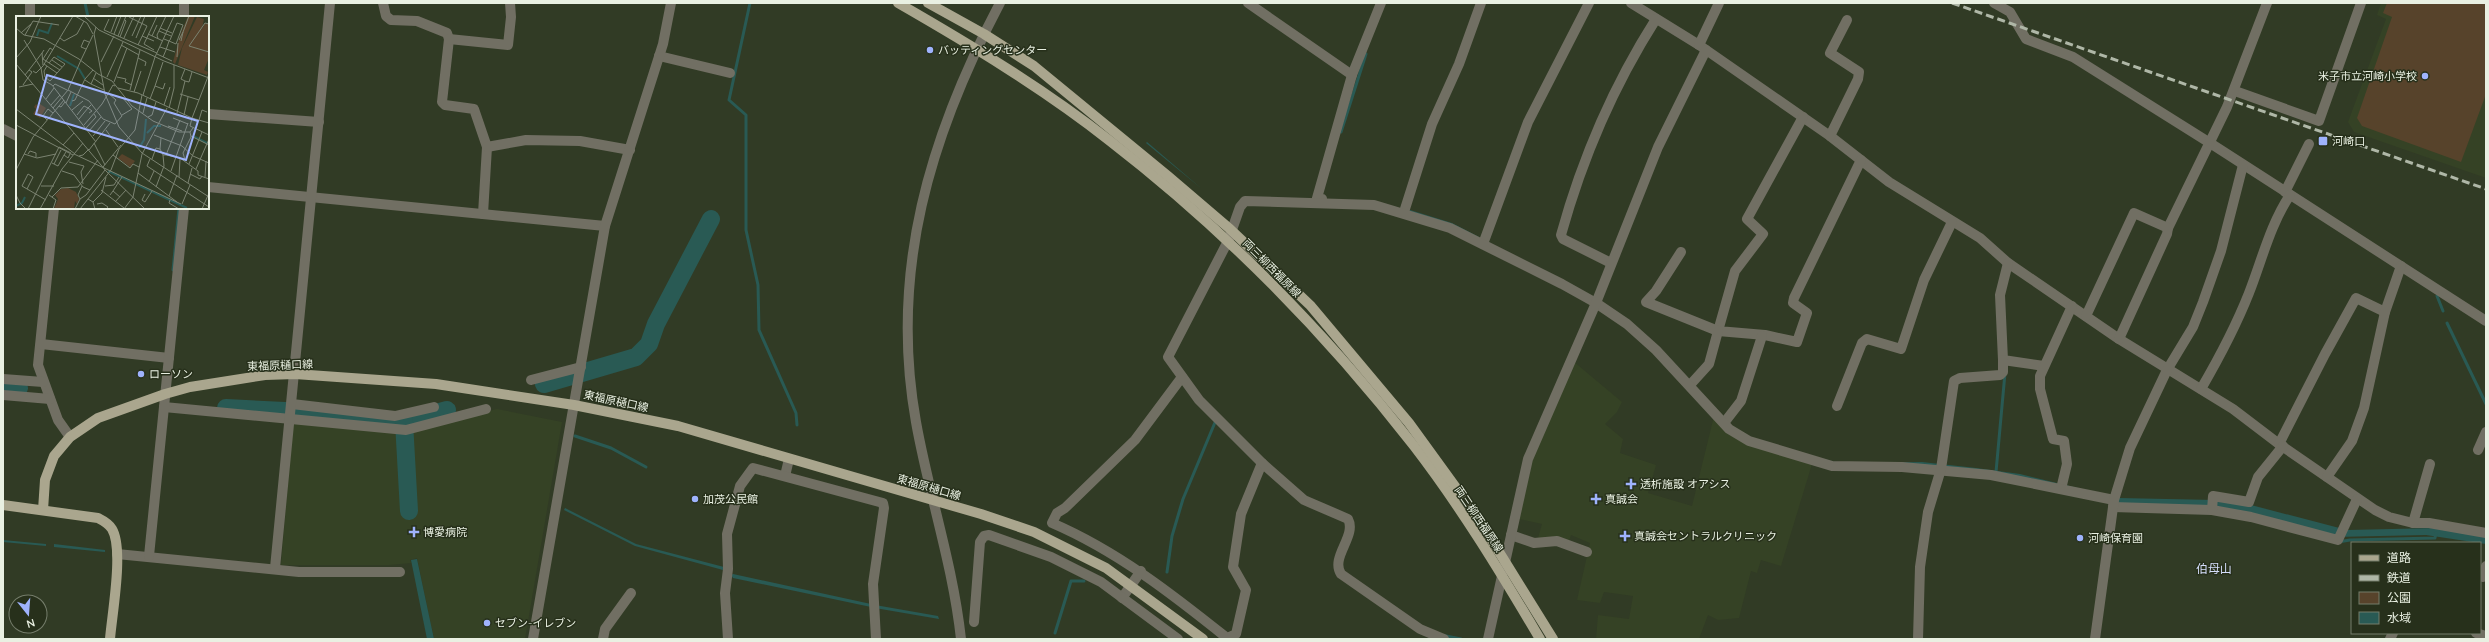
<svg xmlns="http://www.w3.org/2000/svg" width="2489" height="642" font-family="Quicksand,'Noto Sans JP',sans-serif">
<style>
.built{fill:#354225}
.green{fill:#57432b}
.water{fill:#295a54}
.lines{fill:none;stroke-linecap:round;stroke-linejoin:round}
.stream{stroke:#295a54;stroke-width:3}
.river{stroke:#295a54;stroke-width:18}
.minor{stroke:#716f63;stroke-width:10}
.major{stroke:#aaa68e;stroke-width:10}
.rail{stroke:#afb7a7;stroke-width:3;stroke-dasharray:8 4;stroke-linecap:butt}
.poi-dot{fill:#9fb3fd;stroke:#27301b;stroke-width:1.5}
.labels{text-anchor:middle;stroke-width:3;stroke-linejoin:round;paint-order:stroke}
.poi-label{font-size:11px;fill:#e9f0e2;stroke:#27301b;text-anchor:start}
.street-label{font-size:11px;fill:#e9f0e2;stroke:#27301b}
.neighbourhood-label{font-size:12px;fill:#d4ddfa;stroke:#27301b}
.inset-river{fill:none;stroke:#295a54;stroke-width:2}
.inset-road{fill:none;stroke:#7b8371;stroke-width:1}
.view{fill:#9fb3fd;fill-opacity:0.15;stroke:#9fb3fd;stroke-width:2}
.inset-edge{fill:none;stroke:#e9f0e2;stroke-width:2}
</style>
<rect width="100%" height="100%" fill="#313b25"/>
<g class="built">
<polygon points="2381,3 2486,3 2486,178 2354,132 2348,122 2386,19 2377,15"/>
<polygon points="1573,361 1622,402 1617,412 1605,424 1623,439 1620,453 1656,465 1648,493 1692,506 1714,416 1724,427 1812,464 1781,566 1761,560 1757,573 1751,571 1739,618 1718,620 1708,615 1699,639 1596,639 1598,615 1629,619 1633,596 1604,592 1600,603 1577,600 1590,543 1571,535 1569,541 1538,538 1542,524 1519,519 1533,458"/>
<polygon points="497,409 562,422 525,639 434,639 417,558 410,560 411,563 389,565 281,565 293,425 296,423 393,432"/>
</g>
<polygon class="green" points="2387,3 2486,3 2486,94 2461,162 2362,126 2357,118 2392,17 2383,13"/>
<g class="water">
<polygon points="1147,142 1202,189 1146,143"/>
<polygon points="1410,210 1452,223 1481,238 1409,212"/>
<polygon points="1813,456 1840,463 1922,462 1976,468 2020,474 2119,498 2215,500 2251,505 2347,530 2436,528 2486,536 2486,544 2426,535 2335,537 2273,519 2128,506 2025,478 1851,466"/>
<polygon points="565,508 636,544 724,567 723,570 635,546 564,510"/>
<polygon points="3,540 46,544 46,546 3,542"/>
<polygon points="54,544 105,550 105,552 54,547"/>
<polygon points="417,559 434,639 427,639 411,560"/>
<polygon points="733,574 871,604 871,607 733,578 731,575"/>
<polygon points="875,605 938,616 939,619 875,608"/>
</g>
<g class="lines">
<g class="stream">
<polyline points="85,3 88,17"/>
<polyline points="750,3 729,100 746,115 746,230 758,285 759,330 796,413 797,425"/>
<polyline points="1341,132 1366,54"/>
<polyline points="173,270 179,208"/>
<polyline points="2437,296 2443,311"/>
<polyline points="2447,323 2486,404"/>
<polyline points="575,436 611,448 646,467"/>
<polyline points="1996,472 2005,373"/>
<polyline points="2338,542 2350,540 2435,538 2436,533"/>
<polyline points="1167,572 1172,536 1183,499 1216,420"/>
<polyline points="1055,633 1071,581 1084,581"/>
<polyline points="1446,636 1461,639"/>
</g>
<g class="river">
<polyline points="544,384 636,357 649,344 656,324 711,219"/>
<polyline points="3,386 19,388"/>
<polyline points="226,408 305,412 404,422 447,410"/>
<polyline points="404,422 409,511"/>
</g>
<g class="minor">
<polyline points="30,3 30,17"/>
<polyline points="102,3 107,3"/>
<polyline points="184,3 184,17"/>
<polyline points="383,3 386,16 391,20 417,21 447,33 449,39 442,102 445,105 474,109 487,147 483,214"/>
<polyline points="1248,3 1352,75"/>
<polyline points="1631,3 1699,45 1830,136 1889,182 1980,238 2008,263 2119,339 2233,409 2279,444 2375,510 2389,517 2413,523 2429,523 2486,533"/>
<polyline points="1994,3 2010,12 2026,39 2073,57 2210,143 2486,321"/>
<polyline points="449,39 508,45 511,17 510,3"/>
<polyline points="1699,45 1719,3"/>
<polyline points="659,56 730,73"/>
<polyline points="2235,91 2319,121 2361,3"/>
<polyline points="208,114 319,122"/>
<polyline points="1803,117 1747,219 1763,234 1735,271 1718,331 1765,335 1797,342 1807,313 1793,303 1794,298 1861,160"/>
<polyline points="3,129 17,136"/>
<polyline points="1830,136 1858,79 1859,72 1830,53 1847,20"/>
<polyline points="487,147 526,140 580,141 630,150"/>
<polyline points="208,187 605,226"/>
<polyline points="2285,192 2309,144"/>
<polyline points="1322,202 1322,199 1317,198 1352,75 1381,3"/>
<polyline points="54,208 38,365 58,420 70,437"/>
<polyline points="1404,212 1432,124 1459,64 1481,3"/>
<polyline points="2168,228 2227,107 2267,3"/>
<polyline points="1483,244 1528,122 1589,3"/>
<polyline points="1681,252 1656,291 1646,302 1718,331 1709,364 1690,385"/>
<path d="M1611 263 1563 239 1561 235C1582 159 1614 85 1656 19"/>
<polyline points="2008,263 2000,295 2003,360 2044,366"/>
<polyline points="2086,316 2134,213 2168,228 2167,234 2119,339"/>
<polyline points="41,344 169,358"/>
<path d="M1182 377 1135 440 1065 508 1057 513 1052 523C1117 551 1172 594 1227 638L1236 634 1246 590 1233 567 1241 514 1262 463"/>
<polyline points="3,379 43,382"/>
<polyline points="531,380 581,367"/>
<path d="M2201 389C2219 358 2236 326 2249 293 2262 260 2270 225 2290 195"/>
<polyline points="3,395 50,399"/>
<polyline points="292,404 395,416 434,407"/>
<polyline points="1837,406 1862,343 1867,339 1901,349 1924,280 1952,222"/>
<polyline points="164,407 406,430 486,409"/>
<polyline points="1724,423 1741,401 1762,336"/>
<polyline points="2279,444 2325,354 2356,298 2385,312"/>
<polyline points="2478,450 2486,432"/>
<polyline points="785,476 789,459"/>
<polyline points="2327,477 2352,441 2364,408 2385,312 2401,266"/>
<polyline points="2061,489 2067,464 2064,441 2053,439 2040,389 2040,376 2072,306"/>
<polyline points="2113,507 2212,510 2251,517 2338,540 2357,499"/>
<polyline points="2212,510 2213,496 2249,502 2258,477 2283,446"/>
<polyline points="2413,523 2430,464"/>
<polyline points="1511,535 1534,543 1557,541 1587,552"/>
<polyline points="117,554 299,572 400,572"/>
<polyline points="149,556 184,208"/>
<polyline points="275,568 330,3"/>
<polyline points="2483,577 2486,566"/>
<polyline points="1122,598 1141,571"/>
<polyline points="974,622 980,542 984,536 989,535 1051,557 1101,582 1178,639"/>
<polyline points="2476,633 2486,636"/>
<polyline points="533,639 605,226 663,44 671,3"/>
<polyline points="603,639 605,629 631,593"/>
<polyline points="728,639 725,593 728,569 727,534 740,486 753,468 883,503 884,508 873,584 876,639"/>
<path d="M961 639C953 565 929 495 916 422 889 271 930 136 1000 3"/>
<path d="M1444 639 1420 629 1341 574C1330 557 1357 536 1348 519L1304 500 1262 463 1199 400 1168 357 1228 241 1240 207 1245 201 1374 205 1450 228 1562 284 1596 303 1627 324 1656 350 1729 429 1749 441 1832 466 1902 467 1991 475 2114 500"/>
<polyline points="1488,639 1528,459 1596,303 1658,147 1706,50"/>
<polyline points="1918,639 1920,567 1928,512 1941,469 1954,381 1960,378 2000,375 2003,372 2003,360"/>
<polyline points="2095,639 2114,500 2130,448 2167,370 2193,327 2203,302 2221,251 2243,165"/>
<polyline points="2390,639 2393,633"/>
</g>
<g class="major">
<path d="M898 3C971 45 1044 89 1110 141 1224 229 1326 333 1414 446 1461 507 1501 573 1540 639"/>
<polyline points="928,3 984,34 1034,66 1168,176 1230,229 1310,305 1409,423 1478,518 1553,639"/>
<path d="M3 505 98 518C104 521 109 524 112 529 124 549 112 614 110 639"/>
<polyline points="43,510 45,480 54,456 70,437 98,418 165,394 190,387 265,375 295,374 436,384 574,405 678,426 981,514 1034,532 1106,568 1203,639"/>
</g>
<polyline class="rail" points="1952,3 2486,189"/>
</g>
<g class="poi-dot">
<circle cx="930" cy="50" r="4"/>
<circle cx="2425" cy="76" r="4"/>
<rect x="2318" y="136" width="10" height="10" rx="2"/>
<circle cx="141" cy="374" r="4"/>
<path d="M1629 478h4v4h4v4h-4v4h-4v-4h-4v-4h4z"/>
<circle cx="695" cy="499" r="4"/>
<path d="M1594 493h4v4h4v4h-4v4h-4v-4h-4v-4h4z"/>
<path d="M412 526h4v4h4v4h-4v4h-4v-4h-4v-4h4z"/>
<path d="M1623 530h4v4h4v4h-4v4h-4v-4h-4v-4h4z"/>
<circle cx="2080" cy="538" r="4"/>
<circle cx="487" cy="623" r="4"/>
</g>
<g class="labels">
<g class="poi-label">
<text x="938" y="54">バッティングセンター</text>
<text x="2417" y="80" text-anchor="end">米子市立河崎小学校</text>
<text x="2332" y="145">河崎口</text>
<text x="149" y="378">ローソン</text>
<text x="1640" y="488">透析施設 オアシス</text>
<text x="703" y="503">加茂公民館</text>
<text x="1605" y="503">真誠会</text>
<text x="423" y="536">博愛病院</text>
<text x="1634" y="540">真誠会セントラルクリニック</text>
<text x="2088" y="542">河崎保育園</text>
<text x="495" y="627">セブン-イレブン</text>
</g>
<g class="street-label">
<text transform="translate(1272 268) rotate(45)" y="4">両三柳西福原線</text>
<text transform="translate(280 365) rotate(-2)" y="4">東福原樋口線</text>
<text transform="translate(616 401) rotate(12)" y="4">東福原樋口線</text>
<text transform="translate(929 487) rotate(16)" y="4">東福原樋口線</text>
<text transform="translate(1479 519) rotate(56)" y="4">両三柳西福原線</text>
</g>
<g class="neighbourhood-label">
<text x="2214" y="573">伯母山</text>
</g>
</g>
<g transform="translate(16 16)">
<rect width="193" height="193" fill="#313b25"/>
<path d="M172 0H179L159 48 157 46 164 20ZM181 1 188 3 186 13 189 7 193 8V42L188 54 192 56 191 59 162 49 166 32ZM20 88 22 91 24 88 30 92 24 102 17 98 20 93 18 91ZM106 138 119 145 114 151 102 142ZM52 172 60 176 63 183 61 188 59 185 58 193H38L42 183 39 179 45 173Z" fill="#57432b"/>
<path class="inset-river" d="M21 20 23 14 32 17 36 7M41 40 63 53 69 63M54 90 58 78M131 117 138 110H145M177 120 193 128M123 132 128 124 130 103M92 155 171 192M0 190 6 187 9 181"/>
<path class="inset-road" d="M59 0 71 7 77 18M68 0 83 14 148 45 193 62M113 1 131 10 122 29M93 3 88 14 141 37M193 8 189 7 173 30 193 36M80 11 78 18 89 78 103 111 126 137 193 181M0 12 8 19 28 23 63 43 82 58 96 65 116 90 137 105 163 116H174L177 112M144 12 156 17M143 15 155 20M151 15 158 0M95 16 101 0M167 16 173 0M5 17 15 8M98 18 105 0M132 18 147 25M9 19 17 5 43 9M102 20 110 0M116 20 125 0M126 20 138 25M136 20 141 9M104 21 110 5 109 4M44 22 48 25 61 18 68 5M108 22 118 0M120 22 129 0M142 23 141 19 150 0M8 24 25 52 27 64 36 69 80 126M163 24 167 16 165 25M105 29 123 39M144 31 159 36M70 33 65 31 68 24 73 26M37 34 34 32 27 43 44 54M124 34 122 42 130 46 129 50M138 34 128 28 141 0M141 38 156 45M147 41 150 34 153 25 154 24 161 7 167 9 160 28 153 25 148 23M161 41 162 27M0 42 14 26 25 0M36 44 46 51M65 44 77 19M85 46 98 20M147 46 139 70 147 73 149 67M0 48 90 155 129 193M28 48 41 57M27 49 26 37 28 34M31 50 28 55 29 61 34 65 49 48 38 41 33 47M169 53 165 63 169 65M13 54 26 37M17 55 20 57 27 50 57 0M193 58 176 102 193 107M91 61 107 26M101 61 110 63 109 66 116 69M77 62 87 69M69 64 75 68 80 57M169 65 173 66 176 56M98 66 111 32M75 68 88 74M7 69 16 56 13 54 9 59M37 70 39 68 51 74M3 71 17 68M102 72 122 77 176 102 174 110 193 119M52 74 73 85 87 103 99 108 106 100 98 87 100 84 92 77M114 74 122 42M118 76 125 55M164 78 183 84M127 79 139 41 151 15M30 83 38 72M134 83 139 70M48 84 43 90 45 91 49 86M56 85 59 84 69 63 77 54M50 87 55 76M35 89 44 79M148 89 154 71M37 92 52 74 65 44M153 92 158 72V49M0 93 59 138M56 94 67 85M73 97 76 95 72 92 75 89M127 97 131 82M161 97 169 65M61 99 68 90 72 92 63 103M106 99 116 93 107 82M168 99 172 81M132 101 136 99 140 86M157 102 172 108M31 104 27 100 32 93 37 97M164 104 150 139 164 142 182 155V159L193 163M183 104 186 94 191 96M0 109 57 139M68 109 86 88 97 69 99 70M152 110 166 115M70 112 80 101 78 98M90 114 102 131M73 115 85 101M138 119 166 130 177 140 193 147M77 120 89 105M175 120 193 129M145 122 144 133 147 139M78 127 89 149M47 129 58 117M43 131 55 137M73 134 94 107M50 136 48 139 52 142 54 138M8 138 21 142 40 138M12 138 14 135 20 137V141M58 138 165 188M97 139 114 152 117 148 123 151M63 140 67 139 73 133M134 143 131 150 193 191M136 143 140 132 144 133M169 144 167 137 175 121 174 116M53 146 68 150 65 156 67 168M36 147 42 150 48 139M38 148 45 134M173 148 186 116M87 151 105 129M180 153 193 123M0 154 17 121 43 90M46 155 58 159 67 171 74 174M155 155 172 107M122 157 161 186M174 158 184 163 186 160M163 161 164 143M189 161 190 145M133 166 138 155M172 167 176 152M25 170H38M89 170 98 169 103 161M140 171 148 150 147 139H150M11 173 17 161 12 158 6 170 30 184M85 174 108 192M97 175 106 161M129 178 126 184 129 186 136 175M0 179 4 187 10 193M33 179 40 184 37 193M94 179 97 175 104 181M153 180 161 159M36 181 45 172 62 171 82 144M64 183 62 179 66 170M72 183 77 186 79 193M154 184 153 187 163 193M77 186 86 177 90 161M99 186 110 174M81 188 86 187 92 191 90 193M166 188 174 169M12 193 43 131M24 193 46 153 67 127M59 193 64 183 70 179 89 154M64 193 95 154 103 133 119 114 126 79M108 193 117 181 126 138 151 92M186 193 193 177"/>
<path class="view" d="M31 59 182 105 170 144 20 98Z"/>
<rect width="193" height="193" class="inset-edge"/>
</g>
<rect width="2489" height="642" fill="none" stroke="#e9f0e2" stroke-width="8"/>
<rect x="2351" y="542" width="130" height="92" fill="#27301b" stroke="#757d6b"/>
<rect x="2359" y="555" width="20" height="6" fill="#aaa68e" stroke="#757d6b"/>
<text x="2387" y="562" font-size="12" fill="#e9f0e2">道路</text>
<rect x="2359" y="575" width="20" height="6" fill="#afb7a7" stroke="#757d6b"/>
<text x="2387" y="582" font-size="12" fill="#e9f0e2">鉄道</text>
<rect x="2359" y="592" width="20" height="12" fill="#57432b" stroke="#757d6b"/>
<text x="2387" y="602" font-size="12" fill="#e9f0e2">公園</text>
<rect x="2359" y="612" width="20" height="12" fill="#295a54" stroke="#757d6b"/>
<text x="2387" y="622" font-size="12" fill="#e9f0e2">水域</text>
<g transform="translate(28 614) rotate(163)"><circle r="19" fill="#27301b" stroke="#757d6b"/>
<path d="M0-3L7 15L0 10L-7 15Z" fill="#9fb3fd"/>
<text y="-6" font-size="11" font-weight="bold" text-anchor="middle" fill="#e9f0e2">N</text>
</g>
</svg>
